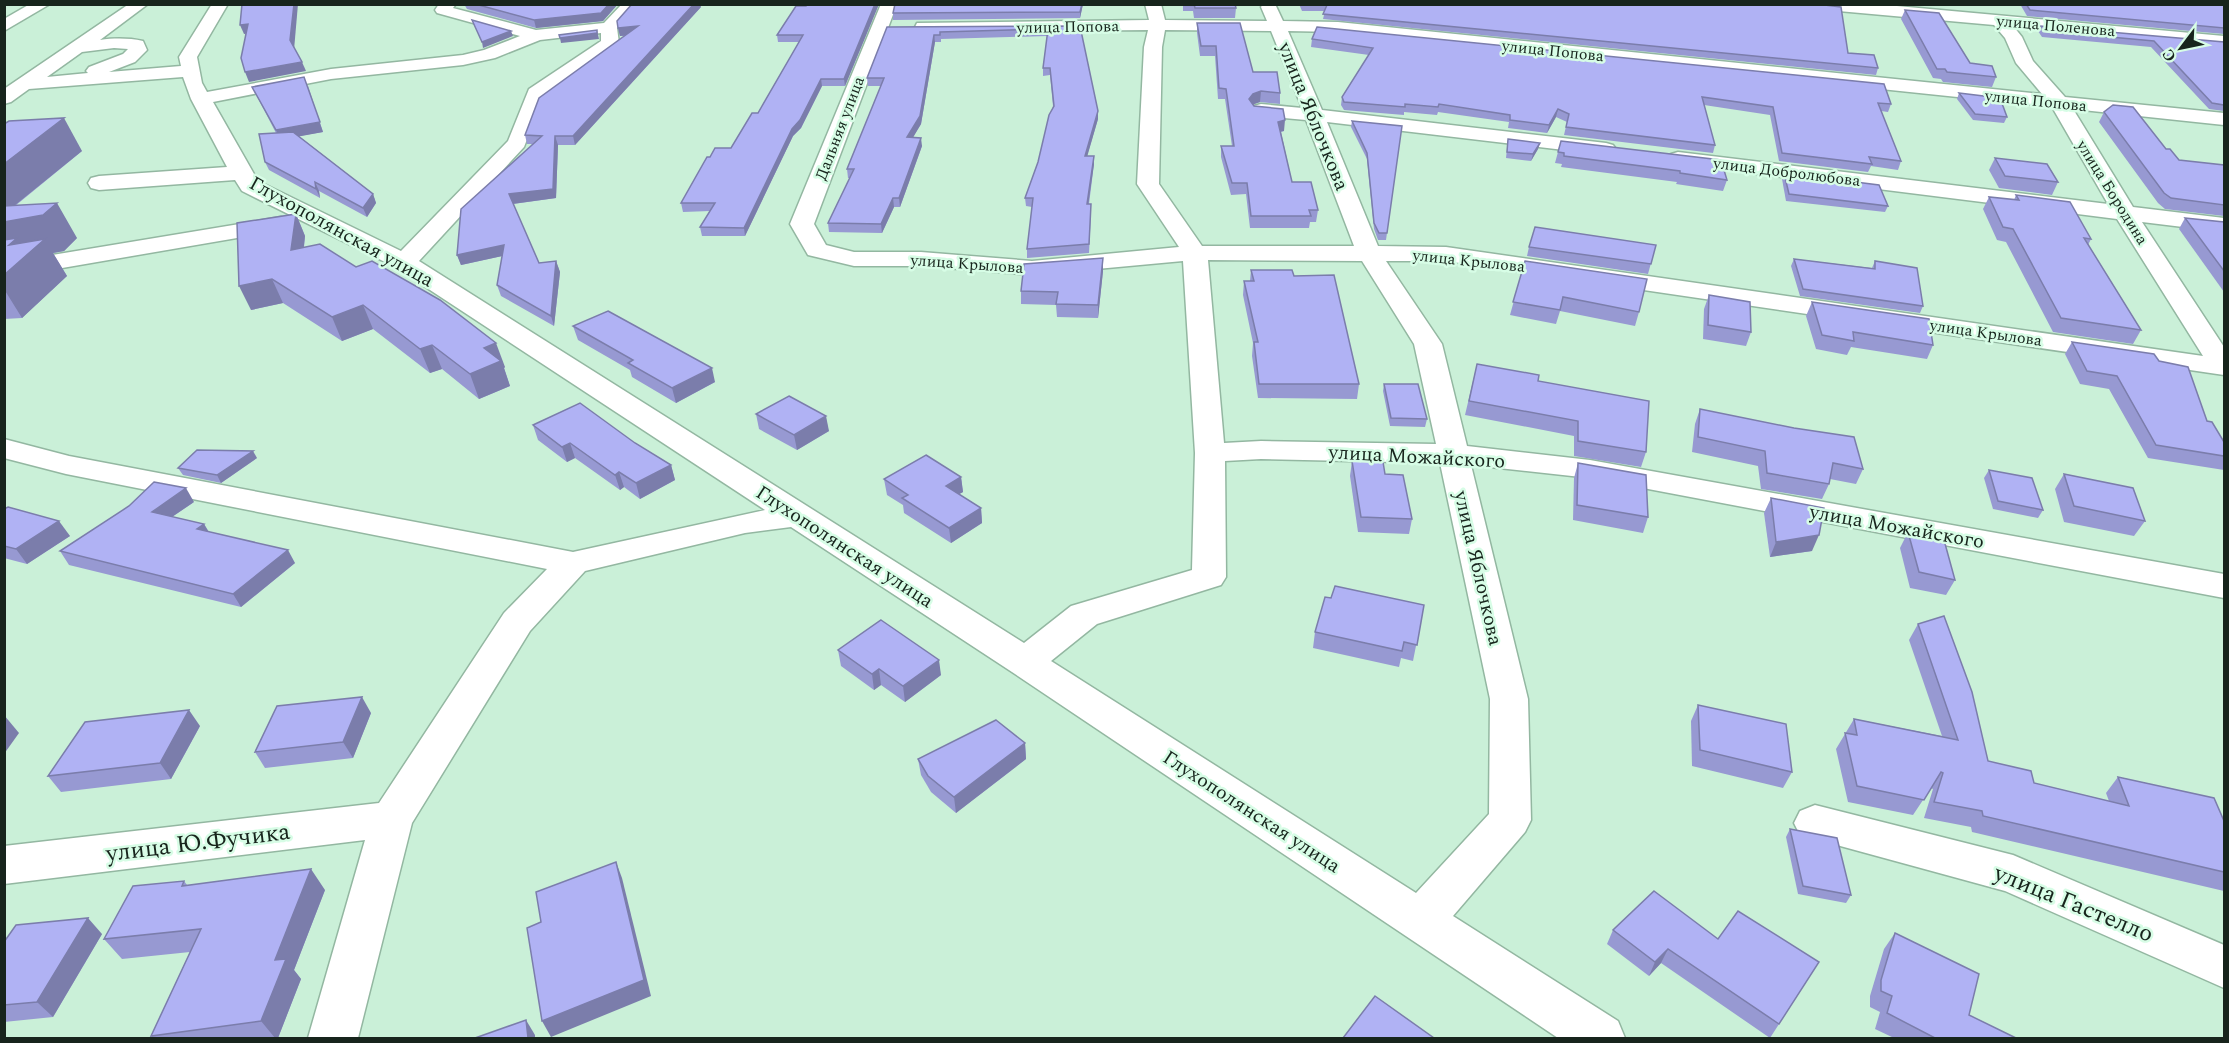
<svg xmlns="http://www.w3.org/2000/svg" width="2229" height="1043" font-family="Spectral,serif">
<style>
.lines{fill:none;stroke-linecap:round;stroke-linejoin:round}
.minor-casing{stroke:#93b7a1;stroke-width:3}
.minor{fill:#fff;fill-rule:evenodd}
.wall{fill:#9799d2}
.shaded-wall{fill:#7b7dab}
.building{fill:#b0b2f4;stroke:#7b7dab;stroke-width:1.5}
.labels{text-anchor:middle;stroke-width:5;stroke-linejoin:round;paint-order:stroke}
.far-street-label{font-size:16px;fill:#17241c;stroke:#d7fde6}
.street-label{font-size:20px;fill:#17241c;stroke:#d7fde6}
.near-street-label{font-size:24px;fill:#17241c;stroke:#d7fde6}
</style>
<rect width="100%" height="100%" fill="#caf0d8"/>
<g class="lines">
<g class="minor-casing">
<g id="minor">
<polygon points="30,4 50,4 4,31 4,19"/>
<path d="M129 4H148L100 40C114 38 129 38 143 41L147 50 135 62 109 72 181 66 179 57 212 4H228L197 57 202 83 207 92 331 69 463 55 484 50 520 36 437 13 435 10 439 4H456L453 8 536 30 604 23 622 4H639L617 28 619 43 616 47 544 96 524 147 419 261 1024 643 1071 606 1192 570 1195 453 1183 261 1032 275 921 266H854L808 255 790 224 881 4H897L814 224 826 245 854 252H921L1032 261 1179 247 1137 184 1144 47 1148 30 923 32 917 31 915 27 917 23 1149 20 1145 4H1161L1165 20 1267 21 1261 7 1263 4H1275L1283 21 1338 22 2042 94 2016 63 2005 38 1994 25 1816 9 1808 4H1875L2224 36V46L2014 27 2022 37 2033 61 2065 97 2224 113V125L2073 109 2133 207 2224 218V232L2142 222 2224 347V375L1446 261H1386L1442 344 1467 446 1590 460 2224 574V598L1590 478 1471 465 1528 699 1531 820 1525 832 1453 916 1618 1021 1625 1038H1558L1012 672 791 527 745 533 585 571 530 631 412 823 358 1038H308L365 840 4 884V846L379 803 504 613 547 569 66 474 4 458V439L69 456 573 552 765 510 395 267 242 191 235 180 99 190 91 188 88 183 91 178 99 176 227 167 191 99 183 77 29 89 11 102 4 104V89ZM1165 30 1271 31 1302 108 1261 104 1254 106 1251 110 1254 114 1261 116 1306 120 1354 246H1202L1159 184 1162 47ZM1288 31 1338 32 2052 107 2108 204 1678 152 1671 154 1667 158 1671 162 1678 164 2117 219 2203 356 1446 247 1378 246 1327 122 1606 155 1613 153 1616 149 1613 145 1606 143 1322 110ZM601 33V41L529 89 508 141 401 251 258 181 213 102 331 79 463 65 495 58 540 40ZM114 48 128 49 123 54 89 67 86 71 88 73 47 77 82 52ZM1208 260 1362 261 1414 344 1436 444 1261 441 1224 443ZM1261 459 1440 463 1490 699 1489 814 1416 893 1051 661 1097 624 1221 585 1226 577 1225 461Z"/>
<polygon points="281,217 289,219 293,224 289,229 4,278 4,263"/>
<polygon points="1815,805 2013,855 2224,945 2224,988 2005,891 1800,835 1794,823 1800,811"/>
</g>
</g>
<use href="#minor" class="minor"/>
</g>
<g class="wall">
<polygon points="464,4 618,4 603,21 536,28 467,9"/>
<polygon points="808,4 879,4 845,86 822,86 801,128 793,136 745,236 702,236 700,227 710,211 683,212 681,203 710,157 731,148 758,113 799,42 778,42 777,35"/>
<polygon points="895,4 1083,4 1080,18 893,20 893,13"/>
<polygon points="1183,4 1235,4 1236,8 1235,18 1194,18 1193,11 1183,11"/>
<polygon points="1299,4 1816,4 1848,53 1878,68 1876,75 1323,19 1325,11 1302,11"/>
<polygon points="1902,4 1927,4 1927,6"/>
<polygon points="2020,4 2224,4 2224,34 2027,16"/>
<polygon points="701,7 575,145 558,145 556,198 513,204 539,263 556,261 560,272 554,326 501,296 497,285 502,256 461,265 457,255 532,144 527,144 525,135 625,36 620,36 618,28"/>
<polygon points="1905,10 1970,63 1996,77 1992,87 1943,82 1941,79 1933,78 1901,19"/>
<polygon points="1197,23 1253,72 1280,93 1280,104 1260,102 1253,104 1284,131 1281,132 1292,182 1318,210 1316,222 1310,222 1309,228 1250,228 1246,194 1231,195 1221,157 1221,146 1232,146 1225,99 1218,99 1215,56 1200,56 1197,33"/>
<polygon points="1080,26 1098,111 1098,119 1087,156 1094,164 1089,204 1091,213 1089,253 1027,258 1027,249 1032,207 1026,206 1025,198 1038,162 1053,106 1050,75 1043,76 1043,68 1047,36 941,39 941,42 935,42 921,124 913,137 922,146 900,207 894,207 882,233 829,232 828,223 850,178 848,178 847,169 881,86 868,86 867,78 887,27"/>
<polygon points="2040,26 2224,42 2224,111 2209,109 2151,47 2042,37 2038,31"/>
<polygon points="1312,39 1891,104 1888,112 1881,111 1901,161 1898,170 1871,166 1868,172 1779,161 1770,115 1704,105 1715,145 1713,153 1564,135 1567,122 1556,117 1547,133 1508,128 1509,122 1438,112 1437,115 1404,112 1404,115 1344,110 1341,105 1342,97 1369,55 1311,47"/>
<polygon points="308,86 323,132 299,136 373,194 376,203 367,217 319,191 320,198 269,170 265,162 276,133 252,87"/>
<polygon points="1959,93 2007,117 2004,123 1973,120 1957,99"/>
<polygon points="2104,112 2166,149 2179,160 2224,165 2224,216 2165,209 2158,203 2099,122"/>
<polygon points="1352,121 1402,126 1386,240 1378,240 1374,229 1367,159 1351,127"/>
<polygon points="4,124 82,151 15,206 77,238 64,251 53,253 67,276 22,318 4,319"/>
<polygon points="1508,139 1538,149 1531,161 1506,158"/>
<polygon points="1561,141 1727,180 1723,191 1676,184 1677,182 1561,167 1562,164 1555,163"/>
<polygon points="1995,158 2058,182 2052,195 1999,188 1989,170"/>
<polygon points="1784,173 1888,206 1885,212 1786,201 1782,179"/>
<polygon points="2016,195 2091,239 2088,245 2141,330 2133,344 2053,332 2006,242 1997,240 1983,209 1989,197 2014,200"/>
<polygon points="296,214 305,236 304,247 505,367 504,368 510,386 479,399 442,369 430,373 373,329 342,341 283,303 251,310"/>
<polygon points="2185,218 2224,222 2224,292 2179,229"/>
<polygon points="1656,245 1648,274 1527,256 1529,247"/>
<polygon points="1103,258 1103,271 1098,318 1057,317 1056,305 1021,304 1021,291"/>
<polygon points="1794,259 1872,268 1875,261 1923,306 1920,313 1800,296 1791,266"/>
<polygon points="1525,261 1639,312 1635,326 1560,311 1556,324 1510,315"/>
<polygon points="1251,270 1294,276 1359,384 1357,399 1258,398 1252,356 1253,343 1243,295 1244,281 1250,281"/>
<polygon points="1709,295 1751,332 1746,346 1703,339 1704,309"/>
<polygon points="1812,302 1933,345 1927,359 1851,347 1847,355 1816,349 1806,316"/>
<polygon points="573,326 715,382 676,403 632,377 630,370 578,340"/>
<polygon points="2072,342 2159,361 2207,421 2224,456 2224,470 2148,458 2109,389 2080,384 2065,354"/>
<polygon points="1477,364 1538,381 1646,452 1641,467 1574,456 1574,436 1465,415"/>
<polygon points="1384,384 1427,419 1425,427 1390,426 1383,391"/>
<polygon points="1700,409 1863,469 1856,484 1830,479 1829,484 1822,499 1761,489 1758,466 1692,452 1695,424"/>
<polygon points="756,414 829,431 797,450 759,429"/>
<polygon points="533,425 635,443 671,465 675,480 640,499 624,487 620,490 575,458 567,462 538,440"/>
<polygon points="257,458 221,483 183,475 178,468"/>
<polygon points="1352,461 1385,474 1412,519 1409,534 1358,532 1350,476"/>
<polygon points="1578,463 1648,517 1643,533 1573,520 1574,478"/>
<polygon points="1989,470 2043,510 2038,518 1993,509 1984,478"/>
<polygon points="2064,474 2145,521 2134,536 2064,522 2055,489"/>
<polygon points="961,477 963,492 959,494 981,508 982,523 951,543 904,513 903,505 887,495 884,479"/>
<polygon points="1771,498 1812,551 1770,557 1764,513"/>
<polygon points="194,502 172,517 204,524 209,532 295,563 241,607 69,565 60,551"/>
<polygon points="4,509 70,536 27,564 4,558"/>
<polygon points="1908,532 1955,580 1946,595 1910,588 1900,548"/>
<polygon points="1331,598 1424,605 1413,661 1401,658 1399,667 1313,648 1315,632"/>
<polygon points="1918,624 1988,761 2034,783 2109,801 2106,793 2118,777 2224,821 2224,891 1972,832 1971,827 1924,818 1933,789 1931,788 1913,815 1848,802 1836,749 1854,719 1942,736 1909,640"/>
<polygon points="838,650 941,675 905,702 881,685 874,690 841,666"/>
<polygon points="1698,705 1792,772 1783,788 1692,766 1691,721"/>
<polygon points="371,713 353,758 265,768 255,752"/>
<polygon points="200,726 171,779 61,792 48,776"/>
<polygon points="1025,743 1026,759 956,813 931,792 921,775 918,759"/>
<polygon points="1790,829 1851,895 1846,903 1798,894 1786,837"/>
<polygon points="184,881 187,885 325,890 294,970 301,979 278,1038 153,1038 151,1036 190,952 122,959 104,939"/>
<polygon points="1613,930 1718,939 1819,962 1770,1038 1661,963 1649,976 1607,944"/>
<polygon points="1895,933 1969,1015 2016,1038 1894,1038 1875,1029 1880,1012 1870,1007 1870,996 1884,949"/>
<polygon points="102,934 53,1017 4,1022 4,942"/>
</g>
<g class="shaded-wall">
<polygon points="294,4 298,4 294,50 290,40"/>
<polygon points="609,4 618,4 603,21 536,28 534,20"/>
<polygon points="694,4 700,4 701,7 575,145 573,136"/>
<polygon points="875,4 879,4 845,86 844,79"/>
<polygon points="1082,4 1083,4 1080,18 1080,12"/>
<polygon points="248,24 252,33 244,34 240,25"/>
<polygon points="638,26 640,34 620,36 618,28"/>
<polygon points="597,30 599,39 561,43 560,38"/>
<polygon points="511,31 513,36 483,48 482,42"/>
<polygon points="934,35 935,42 921,124 908,146 907,137"/>
<polygon points="302,62 306,71 249,82 245,72"/>
<polygon points="304,77 323,132 280,140 276,130"/>
<polygon points="821,79 822,86 801,128 793,136 745,236 744,228 792,129"/>
<polygon points="1261,91 1260,102 1252,105 1249,99 1253,94"/>
<polygon points="1558,109 1556,117 1547,133 1549,125"/>
<polygon points="1098,111 1098,119 1085,164 1085,156"/>
<polygon points="64,118 82,151 4,214 4,164"/>
<polygon points="1285,120 1284,131 1277,132 1278,122"/>
<polygon points="555,136 558,145 556,198 512,204 509,194"/>
<polygon points="921,138 922,146 900,207 899,198"/>
<polygon points="1540,143 1538,149 1531,161 1533,154"/>
<polygon points="1094,156 1094,164 1087,213 1087,204"/>
<polygon points="315,182 319,191 320,198 316,189"/>
<polygon points="373,194 376,203 367,217 363,208"/>
<polygon points="893,198 894,207 882,233 881,224"/>
<polygon points="57,203 77,238 64,251 53,253 67,276 22,318 4,289 4,222"/>
<polygon points="296,214 305,236 301,272 291,250"/>
<polygon points="504,245 507,255 461,265 457,255"/>
<polygon points="1103,258 1103,271 1098,318 1098,305"/>
<polygon points="556,261 560,272 554,326 551,316"/>
<polygon points="272,279 283,303 251,310 239,286"/>
<polygon points="363,305 373,329 342,341 332,317"/>
<polygon points="496,343 505,367 504,368 510,386 479,399 470,374 484,348"/>
<polygon points="432,345 442,369 430,373 420,349"/>
<polygon points="712,368 715,382 676,403 672,388"/>
<polygon points="826,416 829,431 797,450 794,435"/>
<polygon points="570,443 575,458 567,462 562,447"/>
<polygon points="253,451 257,458 221,483 217,475"/>
<polygon points="671,465 675,480 640,499 636,483"/>
<polygon points="619,472 624,487 620,490 615,475"/>
<polygon points="961,477 963,492 947,501 946,486"/>
<polygon points="186,488 194,502 160,525 152,512"/>
<polygon points="981,508 982,523 951,543 949,528"/>
<polygon points="59,521 70,536 27,564 16,549"/>
<polygon points="204,524 212,538 197,529"/>
<polygon points="1819,535 1812,551 1770,557 1776,542"/>
<polygon points="288,550 295,563 241,607 233,594"/>
<polygon points="939,660 941,675 905,702 903,686"/>
<polygon points="879,669 881,685 874,690 872,674"/>
<polygon points="362,697 371,713 353,758 343,742"/>
<polygon points="189,710 200,726 171,779 160,763"/>
<polygon points="4,715 19,733 4,754"/>
<polygon points="1025,743 1026,759 956,813 954,797"/>
<polygon points="616,862 622,878 651,996 551,1037 542,1021"/>
<polygon points="311,869 325,890 294,970 301,979 278,1038 275,1038 261,1021 275,960"/>
<polygon points="88,918 102,934 53,1017 37,1002"/>
<polygon points="1668,949 1661,963 1649,976 1655,962"/>
<polygon points="526,1020 535,1035 535,1038 528,1038"/>
</g>
<g class="building">
<polygon points="242,4 294,4 290,40 302,62 245,72 241,58 248,24 240,25"/>
<polygon points="475,4 609,4 601,13 534,20"/>
<polygon points="632,4 694,4 573,136 555,136 553,189 509,194 539,263 556,261 551,316 497,285 504,245 457,255 461,209 542,136 525,135 539,98 638,26 618,28 617,21"/>
<polygon points="808,4 875,4 844,79 821,79 800,120 792,129 744,228 700,227 715,203 681,203 707,157 710,157 715,148 731,148 752,113 758,113 803,35 777,35 796,6 806,6"/>
<polygon points="895,4 1082,4 1080,12 893,13"/>
<polygon points="1194,4 1235,4 1236,8 1195,8"/>
<polygon points="1303,4 1816,4 1841,7 1848,53 1874,55 1878,68 1323,14 1327,5 1303,5"/>
<polygon points="2026,4 2224,4 2224,28 2030,10"/>
<polygon points="1905,10 1939,13 1970,63 1992,66 1996,77 1947,72 1945,69 1937,69"/>
<polygon points="472,20 511,31 482,42"/>
<polygon points="1197,23 1240,23 1253,72 1277,72 1280,93 1261,91 1253,94 1249,99 1254,106 1283,109 1285,120 1278,122 1292,182 1311,182 1318,210 1309,210 1311,216 1251,216 1247,183 1232,183 1221,146 1234,146 1226,89 1219,88 1216,46 1201,46"/>
<polygon points="1080,26 1098,111 1085,156 1094,156 1087,204 1091,204 1089,244 1027,249 1033,198 1025,198 1038,162 1049,115 1054,106 1050,68 1043,68 1048,29 940,32 940,35 934,35 920,116 907,137 921,138 899,198 893,198 881,224 828,223 854,169 847,169 884,78 867,78 887,27"/>
<polygon points="2040,26 2224,42 2224,105 2212,103 2154,41 2044,31"/>
<polygon points="1317,27 1884,84 1891,104 1878,103 1901,161 1869,157 1872,164 1782,153 1773,107 1702,97 1715,145 1566,127 1569,114 1558,109 1549,125 1510,120 1510,115 1439,104 1438,107 1405,104 1405,107 1344,102 1342,97 1373,48 1312,39"/>
<polygon points="597,30 597,33 560,38 559,35"/>
<polygon points="304,77 320,122 276,130 252,87"/>
<polygon points="1959,93 2000,98 2007,117 1975,114"/>
<polygon points="2113,105 2133,107 2166,149 2170,149 2179,160 2224,165 2224,205 2171,198 2164,193 2104,112"/>
<polygon points="64,118 4,164 4,124 9,121"/>
<polygon points="1352,121 1402,126 1387,233 1379,233 1374,223 1367,153"/>
<polygon points="293,132 373,194 363,208 315,182 316,189 265,162 259,134"/>
<polygon points="1508,139 1540,143 1533,154 1507,152"/>
<polygon points="1561,141 1721,160 1727,180 1680,173 1680,171 1564,156 1564,153 1558,152"/>
<polygon points="1995,158 2047,164 2058,182 2005,176"/>
<polygon points="1784,173 1879,185 1888,206 1789,194"/>
<polygon points="2016,195 2070,202 2091,239 2084,238 2141,330 2061,318 2013,229 2003,227 1989,197 2019,200"/>
<polygon points="57,203 43,215 4,222 4,206"/>
<polygon points="296,214 291,250 320,244 356,267 372,261 440,300 496,343 484,348 501,361 470,374 432,345 420,349 363,305 332,317 272,279 239,286 237,223"/>
<polygon points="2185,218 2224,222 2224,271"/>
<polygon points="1535,227 1656,245 1651,264 1529,247"/>
<polygon points="17,238 9,245 45,239 4,275 4,240"/>
<polygon points="1103,258 1098,305 1056,304 1058,292 1021,291 1024,264"/>
<polygon points="1794,259 1875,269 1875,261 1917,268 1923,306 1803,289"/>
<polygon points="1525,261 1647,279 1639,312 1563,297 1560,310 1513,302"/>
<polygon points="1251,270 1292,270 1294,276 1334,275 1359,384 1259,384 1254,342 1258,342 1244,281 1254,281"/>
<polygon points="1709,295 1750,302 1751,332 1708,325"/>
<polygon points="1812,302 1929,319 1933,345 1853,332 1854,341 1822,335"/>
<polygon points="608,311 712,368 672,388 628,363 633,360 573,326"/>
<polygon points="2072,342 2154,354 2159,361 2188,367 2207,421 2212,422 2224,442 2224,456 2156,445 2117,376 2087,371"/>
<polygon points="1477,364 1539,375 1538,381 1649,401 1646,452 1578,441 1578,421 1469,401"/>
<polygon points="1384,384 1418,384 1427,419 1391,418"/>
<polygon points="789,396 826,416 794,435 756,414"/>
<polygon points="580,403 635,443 671,465 636,483 619,472 615,475 570,443 562,447 533,425"/>
<polygon points="1700,409 1794,428 1854,437 1863,469 1833,463 1829,484 1767,473 1765,451 1698,437"/>
<polygon points="197,450 253,451 217,475 178,468"/>
<polygon points="926,455 961,477 946,486 981,508 949,528 902,498 908,495 884,479"/>
<polygon points="1352,461 1383,462 1385,474 1403,475 1412,519 1361,517"/>
<polygon points="1578,463 1646,475 1648,517 1577,505"/>
<polygon points="1989,470 2032,478 2043,510 1998,501"/>
<polygon points="2064,474 2133,488 2145,521 2074,506"/>
<polygon points="154,482 186,488 152,512 204,524 197,529 288,550 233,594 60,551 129,506"/>
<polygon points="1771,498 1824,508 1819,535 1776,542"/>
<polygon points="8,507 59,521 16,549 4,546 4,509"/>
<polygon points="1908,532 1944,540 1955,580 1919,572"/>
<polygon points="1335,586 1424,605 1417,645 1404,642 1402,651 1315,632 1325,597 1331,598"/>
<polygon points="1944,616 1972,692 1988,761 2031,771 2034,783 2129,806 2118,777 2214,798 2224,821 2224,872 1983,816 1982,811 1934,802 1943,773 1941,772 1924,800 1857,786 1845,733 1857,735 1854,719 1958,740 1918,624"/>
<polygon points="881,620 939,660 903,686 879,669 872,674 838,650"/>
<polygon points="362,697 343,742 255,752 277,706"/>
<polygon points="1698,705 1786,724 1792,772 1700,750"/>
<polygon points="189,710 160,763 48,776 85,722"/>
<polygon points="996,720 1025,743 954,797 928,776 918,759"/>
<polygon points="1790,829 1837,838 1851,895 1803,886"/>
<polygon points="616,862 644,980 542,1021 527,928 541,922 536,892"/>
<polygon points="311,869 275,960 286,959 261,1021 151,1036 201,929 104,939 133,886 184,881 182,886"/>
<polygon points="1654,891 1718,939 1738,911 1819,962 1779,1024 1668,949 1655,962 1613,930"/>
<polygon points="88,918 37,1002 4,1005 4,942 16,925"/>
<polygon points="1895,933 1979,974 1969,1015 2016,1038 1935,1038 1887,1013 1892,996 1881,991 1881,980"/>
<polygon points="1375,996 1434,1038 1343,1038"/>
<polygon points="526,1020 528,1038 475,1038"/>
</g>
<g class="labels">
<g class="far-street-label">
<text transform="translate(2056 25) rotate(5)" y="6">улица Поленова</text>
<text transform="translate(1068 26) rotate(-1)" y="6">улица Попова</text>
<text transform="translate(1553 50) rotate(6)" y="6">улица Попова</text>
<text transform="translate(2036 100) rotate(6)" y="6">улица Попова</text>
<text transform="translate(839 128) rotate(-69)" y="6">Дальняя улица</text>
<text transform="translate(1787 171) rotate(7)" y="6">улица Добролюбова</text>
<text transform="translate(2113 192) rotate(58)" y="6">улица Бородина</text>
<text transform="translate(1469 260) rotate(6)" y="6">улица Крылова</text>
<text transform="translate(967 263) rotate(4)" y="6">улица Крылова</text>
<text transform="translate(1986 332) rotate(8)" y="6">улица Крылова</text>
</g>
<g class="street-label">
<text transform="translate(1314 116) rotate(68)" y="7">улица Яблочкова</text>
<text transform="translate(342 231) rotate(29)" y="7">Глухополянская улица</text>
<text transform="translate(1417 456) rotate(3)" y="7">улица Можайского</text>
<text transform="translate(1897 526) rotate(10)" y="7">улица Можайского</text>
<text transform="translate(845 546) rotate(33)" y="7">Глухополянская улица</text>
<text transform="translate(1479 568) rotate(77)" y="7">улица Яблочкова</text>
<text transform="translate(1252 811) rotate(33)" y="7">Глухополянская улица</text>
</g>
<g class="near-street-label">
<text transform="translate(198 842) rotate(-7)" y="8">улица Ю.Фучика</text>
<text transform="translate(2074 903) rotate(22)" y="8">улица Гастелло</text>
</g>
</g>
<rect width="2229" height="1043" fill="none" stroke="#17241c" stroke-width="12"/>
<g transform="translate(2181 48) rotate(238)" stroke="#d7fde6" stroke-width="4.5" paint-order="stroke">
<path d="M0-4.5L10 22L0 15L-10 22Z" fill="#17241c"/>
<text y="-9" font-size="16" font-weight="bold" text-anchor="middle" fill="#17241c">С</text>
</g>
</svg>
